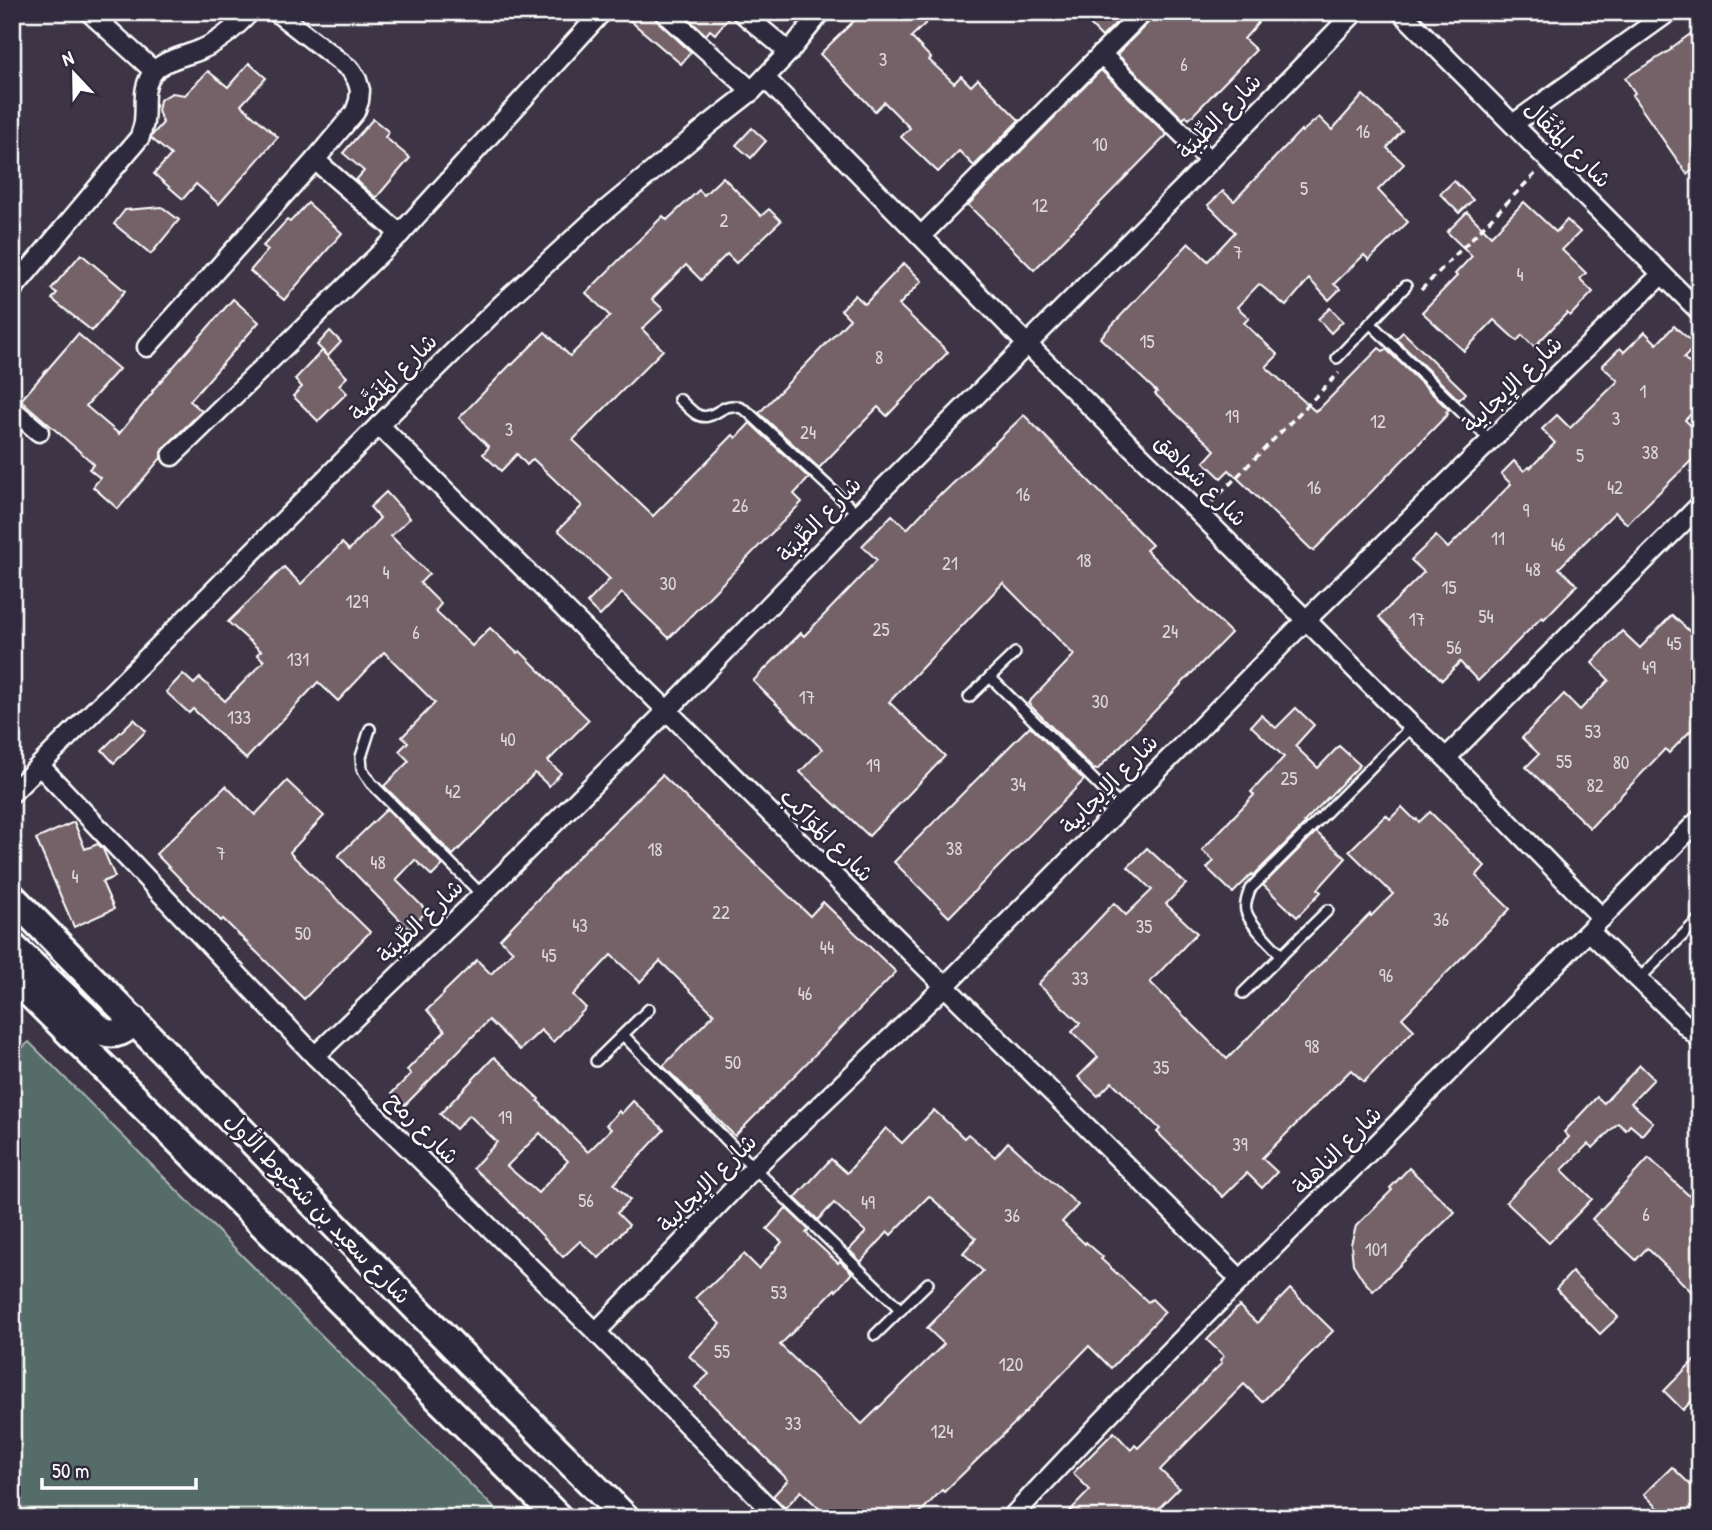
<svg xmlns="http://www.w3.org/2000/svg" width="1712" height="1530" font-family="'Patrick Hand','Playpen Sans Arabic',sans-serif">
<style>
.green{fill:#576c67;stroke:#abb6b3;stroke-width:2}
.building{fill:#756269;stroke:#fff;stroke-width:2;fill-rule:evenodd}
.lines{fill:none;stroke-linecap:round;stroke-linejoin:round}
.lane-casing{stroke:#fff;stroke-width:14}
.street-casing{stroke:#fff;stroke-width:23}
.secondary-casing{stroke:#fff;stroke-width:32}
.path{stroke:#fff;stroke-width:3.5;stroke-dasharray:7 5;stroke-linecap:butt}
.lane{stroke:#2f2a3d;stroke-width:9}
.street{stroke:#2f2a3d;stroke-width:18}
.secondary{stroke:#2f2a3d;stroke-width:26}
.labels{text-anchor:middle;stroke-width:5;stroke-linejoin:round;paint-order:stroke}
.number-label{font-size:19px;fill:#dcd8da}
.street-label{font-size:23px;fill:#fff;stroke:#2f2a3d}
</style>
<rect width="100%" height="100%" fill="#3d3546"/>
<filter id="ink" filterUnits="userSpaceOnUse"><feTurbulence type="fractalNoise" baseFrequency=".0143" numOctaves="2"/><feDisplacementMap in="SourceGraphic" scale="14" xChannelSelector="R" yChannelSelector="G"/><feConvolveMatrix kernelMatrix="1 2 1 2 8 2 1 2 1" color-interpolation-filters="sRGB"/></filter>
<g filter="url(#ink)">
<polygon class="green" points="29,1042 504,1518 12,1518 12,1056"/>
<g class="building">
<polygon points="620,12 653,12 656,20 691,52 681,64"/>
<polygon points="681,12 730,12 730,16 715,34 710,30 706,35"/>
<polygon points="863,12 917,12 927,22 911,37 931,58 929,60 954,83 961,76 971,86 978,79 1019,120 974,166 959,151 938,172 901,137 910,128 884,102 875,111 820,54"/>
<polygon points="1077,12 1127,12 1102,37"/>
<polygon points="1154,12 1254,12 1258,23 1244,39 1256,50 1189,119 1186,116 1183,119 1117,54 1151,20"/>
<polygon points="1700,27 1700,165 1687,174 1632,95 1635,93 1625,78 1672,49 1671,48"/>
<polygon points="249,63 266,78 241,105 278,137 219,204 196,184 183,199 154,174 171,155 151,138 153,134 163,123 158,111 160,100 172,93 185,95 208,71 228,87"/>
<polygon points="1101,70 1167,135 1034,270 968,205"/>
<polygon points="1363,95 1402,131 1387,148 1404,164 1378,190 1408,222 1369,260 1364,255 1334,284 1340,289 1329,300 1309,279 1286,306 1259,284 1237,307 1249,318 1244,323 1278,355 1266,367 1315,411 1317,409 1318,410 1379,348 1383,351 1386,349 1449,410 1446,412 1448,414 1313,551 1229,470 1221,478 1204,462 1215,450 1155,394 1157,392 1100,338 1189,243 1208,261 1235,232 1208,205 1223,191 1234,201 1301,130 1302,132 1319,117 1332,130"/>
<polygon points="373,119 389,132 385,137 410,158 376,198 356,180 364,171 343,153"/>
<polygon points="752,128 766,141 751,158 736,145"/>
<polygon points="723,177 761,216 769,209 781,221 736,263 727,254 701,280 686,265 652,299 663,309 642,329 663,350 573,440 653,516 733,435 736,438 750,423 809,478 794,494 802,502 669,638 622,593 600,616 587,603 610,579 558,530 582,506 533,459 527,465 517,454 501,471 483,454 489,447 459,418 511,364 512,365 545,332 570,356 610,316 586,293 663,216 667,220 699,190 704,195"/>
<polygon points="1454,181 1473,200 1459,213 1440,194"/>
<polygon points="1524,202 1556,232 1567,220 1580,232 1562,250 1586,273 1580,279 1593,292 1570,316 1567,313 1534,347 1522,335 1517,341 1494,320 1464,351 1422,312 1457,276 1455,274 1472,256 1447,232 1467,212 1491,236"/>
<polygon points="308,203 342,233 284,300 250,271 268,250 263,246 287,220 290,222"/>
<polygon points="162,207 179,220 151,254 114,224 125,210"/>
<polygon points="81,254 125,291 92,331 52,299 57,293 51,289"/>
<polygon points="904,263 922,281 899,305 948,352 887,416 878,407 819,468 759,413 850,319 841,310 855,295 865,304"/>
<polygon points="233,299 259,322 190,401 202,411 164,448 161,452 161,458 118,509 93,487 100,478 89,469 94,464 21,400 78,334 119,369 86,406 119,434 153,392 152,391"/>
<polygon points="1330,308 1343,321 1331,333 1318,319"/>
<polygon points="1674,326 1696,345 1684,358 1700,374 1700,405 1685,420 1700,434 1700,452 1627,524 1615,512 1559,568 1577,585 1544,619 1542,617 1478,681 1460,662 1442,680 1379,617 1424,572 1411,560 1436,536 1448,548 1511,484 1501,474 1514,461 1524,471 1529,467 1530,468 1555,443 1542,429 1557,415 1570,428 1618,381 1602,366 1620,348 1624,352 1645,332 1657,344"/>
<polygon points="330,331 341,342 328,356 317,345"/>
<polygon points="1403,332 1466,393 1459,400 1396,339"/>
<polygon points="322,351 347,377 339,385 347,393 318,421 293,396 302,387 295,379"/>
<polygon points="1024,415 1152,545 1146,550 1231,633 1097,770 1096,769 1094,770 1028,703 1074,655 1003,583 889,702 945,756 869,836 800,772 822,749 753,681 801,633 804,636 877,560 862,546 892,515 907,529 941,493 942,494"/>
<polygon points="386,492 410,518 391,536 429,574 420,583 441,604 435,611 472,646 490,628 517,653 520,651 589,720 548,761 561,773 549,786 535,773 453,855 384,786 409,761 399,751 408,742 402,737 435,703 384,652 338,701 318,682 246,759 193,709 189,713 166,692 183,674 194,684 200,678 225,701 264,661 257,654 261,651 228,622 284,567 301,584 342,543 349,550 380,518 370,507"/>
<polygon points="1672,615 1700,641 1700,721 1669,753 1665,749 1590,828 1526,767 1539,754 1522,738 1564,694 1580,710 1609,680 1592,663 1622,631 1640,648"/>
<polygon points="1296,708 1314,725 1295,746 1318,768 1339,746 1360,765 1304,822 1306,823 1253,876 1252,874 1233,893 1207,868 1214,861 1202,850 1254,795 1251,792 1284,757 1251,726 1261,715 1276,728"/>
<polygon points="134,719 146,731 114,763 102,750"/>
<polygon points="1030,726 1084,780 949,917 894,862"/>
<polygon points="662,775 810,916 823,902 896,972 735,1136 663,1066 714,1014 660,961 640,982 611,955 573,995 586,1008 553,1042 541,1030 520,1050 489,1020 405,1105 392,1093 411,1074 407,1070 445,1031 427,1010 444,994 443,993 477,960 491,974 513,951 500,939 571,864"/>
<polygon points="287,781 324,816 290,852 291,854 370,932 304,999 223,919 221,921 156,854 226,786 255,815"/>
<polygon points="1402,807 1415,820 1417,819 1419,822 1430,812 1485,866 1476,876 1510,909 1402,1018 1414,1030 1364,1082 1351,1070 1262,1158 1277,1172 1262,1188 1247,1173 1223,1197 1157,1132 1160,1129 1112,1082 1098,1096 1078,1077 1098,1057 1072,1032 1080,1023 1038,984 1114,903 1126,915 1152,890 1128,867 1147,848 1186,884 1166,904 1197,933 1150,982 1227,1059 1370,914 1371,916 1393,894 1349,851 1386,815 1390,819"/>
<polygon points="387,809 443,865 432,876 415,860 396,880 427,911 409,929 338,856"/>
<polygon points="74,822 85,849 98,844 103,849 115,877 102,882 114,909 74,927 36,839"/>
<polygon points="1316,832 1346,858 1318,889 1321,892 1297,917 1263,885"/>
<path d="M494 1057 539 1099 538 1101 588 1152 611 1129 606 1125 619 1111 621 1114 633 1101 664 1130 614 1184 630 1200 617 1213 629 1225 599 1258 580 1241 563 1257 504 1196 473 1168 497 1142 469 1115 456 1129 440 1114ZM540 1133 568 1161 538 1193 507 1166Z"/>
<polygon points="1640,1065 1654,1079 1631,1103 1653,1122 1642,1135 1630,1125 1626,1130 1618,1123 1593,1148 1588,1144 1562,1170 1592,1199 1549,1243 1506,1202 1569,1137 1564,1132 1597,1097 1604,1103"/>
<polygon points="934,1110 964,1138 968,1134 995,1157 1008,1142 1078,1205 1062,1222 1085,1244 1086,1242 1103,1257 1101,1259 1148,1302 1152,1299 1165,1312 1111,1368 1089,1346 1015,1423 944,1492 942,1490 915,1518 829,1518 801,1491 785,1508 773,1496 788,1480 695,1387 709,1374 689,1356 720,1324 695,1298 708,1286 709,1287 744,1254 759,1269 782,1242 767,1229 786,1208 809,1230 806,1233 811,1238 838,1263 840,1261 852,1273 836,1291 835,1289 780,1345 862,1424 944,1344 927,1328 983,1271 963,1253 976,1238 929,1196 891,1235 888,1232 861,1262 849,1250 866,1232 834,1203 818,1220 795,1198 831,1159 847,1173 886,1128 902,1143"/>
<polygon points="1649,1158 1700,1206 1700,1300 1647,1248 1636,1260 1592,1219"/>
<polygon points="1409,1168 1455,1212 1373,1291 1363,1280 1353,1264 1351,1244 1356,1226 1392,1190 1390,1188"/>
<polygon points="1572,1272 1618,1317 1600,1334 1556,1289"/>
<polygon points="1290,1289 1333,1331 1262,1402 1244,1384 1160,1470 1179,1488 1149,1518 1063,1518 1090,1490 1073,1473 1114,1432 1131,1450 1135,1445 1138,1448 1222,1363 1220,1360 1224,1356 1207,1340 1239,1306 1257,1323"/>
<polygon points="1700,1354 1700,1392 1683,1410 1664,1391"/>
<polygon points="1672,1467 1700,1494 1700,1518 1668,1518 1644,1494"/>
</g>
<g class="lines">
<g class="lane-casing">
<g id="lane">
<polyline points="1370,323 1490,440"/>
<polyline points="1337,358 1406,286"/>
<path d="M679 399C685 404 690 410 696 414 712 424 722 401 738 407 742 408 745 410 748 412L858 514"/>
<polyline points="990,677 1121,807"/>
<polyline points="969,697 1015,653"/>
<polyline points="370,729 361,757 362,769 371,783 482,895"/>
<path d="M1281 955C1271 944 1250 925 1246 911 1244 903 1248 896 1250 889L1412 726"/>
<polyline points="1639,979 1700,918"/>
<polyline points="1243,993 1328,910"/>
<polyline points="623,1035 754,1168 901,1310"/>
<polyline points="596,1061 649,1009"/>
<polyline points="875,1335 928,1283"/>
</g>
</g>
<g class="street-casing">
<g id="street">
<polyline points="89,12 154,71"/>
<polyline points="664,12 752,91"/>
<polyline points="741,12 789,52"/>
<polyline points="1401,12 1700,312"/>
<polyline points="1101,54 1210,161"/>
<polyline points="765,78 1027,344 1200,514 1412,726 1446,758 1602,918"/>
<polyline points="1513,124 1669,12"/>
<polyline points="315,160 400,234"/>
<polyline points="921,236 1143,12"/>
<path d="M12 290 140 137C141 131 144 126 144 121 146 106 142 91 150 77 160 59 185 57 202 49 221 41 236 27 250 12"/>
<polyline points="147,347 315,160 355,112 359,101 360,90 357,80 351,70 276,12"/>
<polyline points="12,409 39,432"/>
<polyline points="379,425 1241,1280"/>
<polyline points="172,456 400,234 602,12"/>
<polyline points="1446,758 1700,505"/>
<polyline points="40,766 315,1056 596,1332 779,1518"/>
<polyline points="12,793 379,425 502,304 596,218 711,123 752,91 789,52 821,12"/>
<polyline points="1590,932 1700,1039"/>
<polyline points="315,1056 482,895 667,711 858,514 1210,161 1355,12"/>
<polyline points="596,1332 754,1168 945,986 1306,620 1662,274"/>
<path d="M1011 1518C1130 1389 1254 1266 1378 1143 1486 1035 1593 927 1700 819"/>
</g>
</g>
<g class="secondary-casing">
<g id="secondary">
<polyline points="12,897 468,1361 626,1518"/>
<path d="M12 946 103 1032C116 1036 126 1032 133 1019"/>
<polyline points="12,976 559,1518"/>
</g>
</g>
<g class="path">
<polyline points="1421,290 1536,173"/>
<polyline points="1212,502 1339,373"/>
</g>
<use href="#lane" class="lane"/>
<use href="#street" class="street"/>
<use href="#secondary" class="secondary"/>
</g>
</g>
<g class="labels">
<g class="number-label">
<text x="883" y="66">3</text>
<text x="1184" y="71">6</text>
<text x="1363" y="138">16</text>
<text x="1100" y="151">10</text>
<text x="1304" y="195">5</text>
<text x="1040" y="212">12</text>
<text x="724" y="227">2</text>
<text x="1238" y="259">7</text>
<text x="1520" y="281">4</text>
<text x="1147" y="348">15</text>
<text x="879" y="364">8</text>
<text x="1643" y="398">1</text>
<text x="1232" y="423">19</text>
<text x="1616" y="425">3</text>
<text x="1378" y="428">12</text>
<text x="509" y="436">3</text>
<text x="808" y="439">24</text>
<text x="1650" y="459">38</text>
<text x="1580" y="462">5</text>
<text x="1314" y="494">16</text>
<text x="1615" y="494">42</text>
<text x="1023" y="501">16</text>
<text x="740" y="512">26</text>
<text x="1526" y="517">9</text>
<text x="1498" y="545">11</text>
<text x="1558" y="551">46</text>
<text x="1084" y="567">18</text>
<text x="950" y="570">21</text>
<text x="1533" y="576">48</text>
<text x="386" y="579">4</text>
<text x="668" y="590">30</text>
<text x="1449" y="594">15</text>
<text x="357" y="608">129</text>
<text x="1486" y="623">54</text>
<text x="1417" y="626">17</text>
<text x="881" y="636">25</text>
<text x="1170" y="638">24</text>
<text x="416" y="639">6</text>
<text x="1674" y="650">45</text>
<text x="1454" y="654">56</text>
<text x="298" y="666">131</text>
<text x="1649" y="674">49</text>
<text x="807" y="704">17</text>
<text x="1100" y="708">30</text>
<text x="239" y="724">133</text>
<text x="1593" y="738">53</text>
<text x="508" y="746">40</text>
<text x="1564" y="768">55</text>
<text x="1621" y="769">80</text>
<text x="873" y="772">19</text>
<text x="1289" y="785">25</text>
<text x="1018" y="791">34</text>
<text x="1595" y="792">82</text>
<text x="453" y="798">42</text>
<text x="954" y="855">38</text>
<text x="655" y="856">18</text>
<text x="221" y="860">7</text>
<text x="378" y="869">48</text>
<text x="75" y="883">4</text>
<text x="721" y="919">22</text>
<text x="1441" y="926">36</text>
<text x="580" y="932">43</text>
<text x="1144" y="933">35</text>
<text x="303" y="940">50</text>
<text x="827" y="954">44</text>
<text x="549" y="962">45</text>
<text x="1386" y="982">96</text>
<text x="1080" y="985">33</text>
<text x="805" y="1000">46</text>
<text x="1312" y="1053">98</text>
<text x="733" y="1069">50</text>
<text x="1161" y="1074">35</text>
<text x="505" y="1124">19</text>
<text x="1240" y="1151">39</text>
<text x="586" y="1207">56</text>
<text x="868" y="1209">49</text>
<text x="1646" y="1221">6</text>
<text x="1012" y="1222">36</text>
<text x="1376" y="1256">101</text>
<text x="779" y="1299">53</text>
<text x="722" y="1358">55</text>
<text x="1011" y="1371">120</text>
<text x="793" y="1430">33</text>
<text x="942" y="1438">124</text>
</g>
<g class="street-label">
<text transform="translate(1219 116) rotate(-46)" y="8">شارع الطِّيبَة</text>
<text transform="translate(1568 144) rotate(45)" y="8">شارع المِثْقَال</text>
<text transform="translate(393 377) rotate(-45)" y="8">شارع المَنَصَّة</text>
<text transform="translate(1512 384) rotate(-44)" y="8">شارع الإيجابية</text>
<text transform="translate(1201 480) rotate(45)" y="8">شارع شواهق</text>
<text transform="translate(819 519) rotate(-46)" y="8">شارع الطِّيبَة</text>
<text transform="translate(1109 784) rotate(-46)" y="8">شارع الإيجابية</text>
<text transform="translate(827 835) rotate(45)" y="8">شارع المَوَاكِب</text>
<text transform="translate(420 921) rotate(-44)" y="8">شارع الطِّيبَة</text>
<text transform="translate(423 1128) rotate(45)" y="8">شارع رمح</text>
<text transform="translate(1337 1150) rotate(-45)" y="8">شارع الناهلة</text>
<text transform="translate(707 1183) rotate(-45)" y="8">شارع الإيجابية</text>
<text transform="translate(318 1208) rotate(46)" y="8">شارع سعيد بن شخبوط الأول</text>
</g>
</g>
<rect width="1712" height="1530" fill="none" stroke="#2f2a3d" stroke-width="42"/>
<rect x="21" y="21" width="1670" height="1488" fill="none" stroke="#fff" stroke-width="2.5" filter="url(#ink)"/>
<g transform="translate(74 74) rotate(338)" stroke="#2f2a3d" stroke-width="5" paint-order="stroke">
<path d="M0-5L12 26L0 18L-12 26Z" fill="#ffffff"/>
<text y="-10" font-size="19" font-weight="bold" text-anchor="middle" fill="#ffffff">N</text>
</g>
<path d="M42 1478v10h154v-10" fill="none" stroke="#ffffff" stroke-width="3.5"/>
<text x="52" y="1478" font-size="21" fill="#ffffff" stroke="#2f2a3d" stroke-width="5" paint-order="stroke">50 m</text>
</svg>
